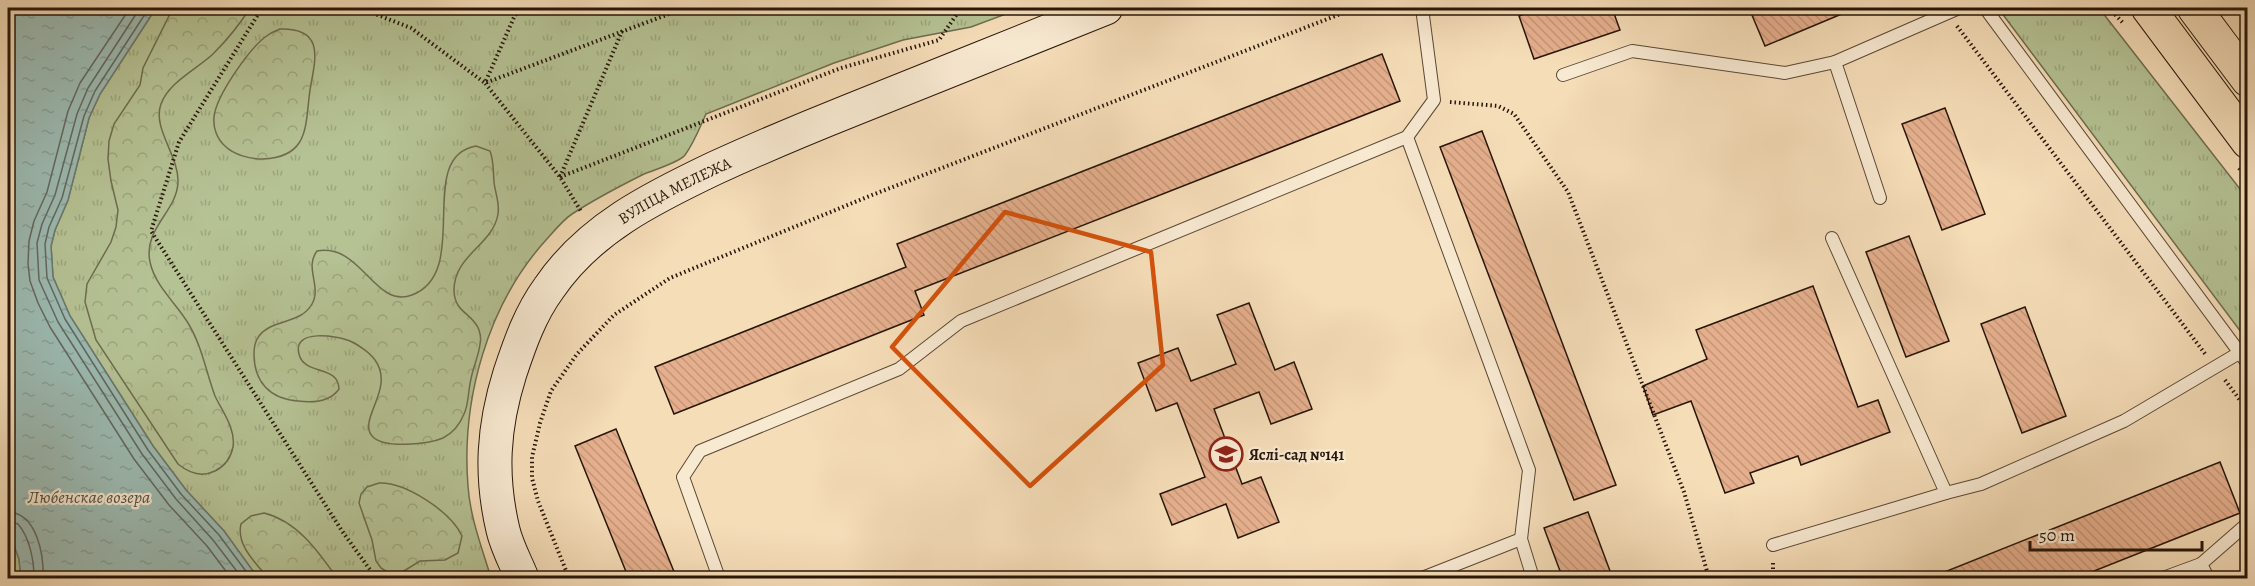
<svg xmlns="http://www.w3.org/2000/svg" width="2255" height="586" font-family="Alegreya,serif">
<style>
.grass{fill:url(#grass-tufts);stroke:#6e6c4e;stroke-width:1.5}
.forest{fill:url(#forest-crowns);stroke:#6e6c4e;stroke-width:1.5}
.water{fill:url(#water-ripples);stroke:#6d796f;stroke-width:1.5}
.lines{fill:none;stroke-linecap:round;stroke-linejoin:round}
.shore{stroke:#62685e;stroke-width:1.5}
.building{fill:url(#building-back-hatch);stroke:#271609;stroke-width:1.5}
.lane-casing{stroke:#5a4835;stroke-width:14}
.secondary-casing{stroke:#271609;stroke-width:35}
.primary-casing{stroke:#271609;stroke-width:35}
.path{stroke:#271609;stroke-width:4;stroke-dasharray:1.5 3;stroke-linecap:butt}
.lane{stroke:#f8e9d1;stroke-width:12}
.secondary{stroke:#f8e9d1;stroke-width:33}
.primary{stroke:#f5ddb8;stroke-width:33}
.marked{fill:none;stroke:#d5520c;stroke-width:4.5;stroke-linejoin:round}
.labels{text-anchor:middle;stroke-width:4.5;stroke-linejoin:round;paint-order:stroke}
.street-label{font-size:16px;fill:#271609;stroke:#f8e9d1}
.poi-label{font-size:16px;font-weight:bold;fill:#271609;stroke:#f8e9d1;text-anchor:start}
.water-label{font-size:18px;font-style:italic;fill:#505044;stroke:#f8e9d1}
</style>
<defs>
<pattern id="grass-tufts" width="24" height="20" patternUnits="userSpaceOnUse" patternTransform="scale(1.5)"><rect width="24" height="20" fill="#b5c294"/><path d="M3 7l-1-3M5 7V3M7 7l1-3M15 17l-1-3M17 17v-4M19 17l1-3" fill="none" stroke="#9ca67e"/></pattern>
<pattern id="forest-crowns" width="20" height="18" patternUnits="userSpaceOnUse" patternTransform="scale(1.5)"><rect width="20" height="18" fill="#b5c294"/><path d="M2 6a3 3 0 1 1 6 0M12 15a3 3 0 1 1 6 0" fill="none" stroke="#9ca67e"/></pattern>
<pattern id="water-ripples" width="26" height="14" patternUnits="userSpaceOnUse" patternTransform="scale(1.5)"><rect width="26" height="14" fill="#9cbbb3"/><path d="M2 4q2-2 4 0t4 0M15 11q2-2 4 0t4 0" fill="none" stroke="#86a099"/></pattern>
<pattern id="building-back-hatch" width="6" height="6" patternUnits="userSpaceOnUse" patternTransform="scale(1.5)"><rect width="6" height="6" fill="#e5af8d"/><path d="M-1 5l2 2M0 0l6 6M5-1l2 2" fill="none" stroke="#c49678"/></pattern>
</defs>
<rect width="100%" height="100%" fill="#f5ddb8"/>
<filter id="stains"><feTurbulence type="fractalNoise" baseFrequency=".00333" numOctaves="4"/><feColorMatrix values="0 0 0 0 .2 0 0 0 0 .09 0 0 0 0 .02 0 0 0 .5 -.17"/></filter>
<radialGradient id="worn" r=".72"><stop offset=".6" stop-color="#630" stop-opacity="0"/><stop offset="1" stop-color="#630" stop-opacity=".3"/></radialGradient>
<g class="grass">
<path d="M156 8H1022L971 27 903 40 834 63 706 114C700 127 694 143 685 155 680 162 654 170 644 174 620 186 595 199 572 214 563 220 554 231 546 240 488 304 461 399 468 486 470 517 482 548 491 578H258L224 531 186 490 153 446 70 316 53 277 51 246 55 230 68 200 89 118 100 94Z"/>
<polygon points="1998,8 2099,8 2247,198 2247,340"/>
<polygon points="8,529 19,559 21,578 8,578"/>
</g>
<g class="forest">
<path d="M173 8H250C240 24 227 40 213 54 197 69 169 82 161 104 152 128 179 156 178 182 177 212 143 228 150 262 155 286 176 303 188 323 202 346 206 372 215 396 222 411 236 429 233 447 231 457 225 466 215 471 201 478 189 473 178 464L96 340 85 302 87 284 111 242 116 227 118 210 111 181 108 159 109 141 114 124 140 85 143 68Z"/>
<path d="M280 29C326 28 315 60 310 90 305 125 310 157 263 159 250 159 234 155 225 146 217 139 213 128 214 117 216 96 250 47 268 35 272 32 276 31 280 29Z"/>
<path d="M476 146 490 151C494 161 493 172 494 182 495 192 500 204 498 214 493 245 454 255 454 290 454 313 473 313 479 330 480 333 481 340 480 344 479 355 473 367 471 379 468 390 469 404 464 414 460 424 453 433 443 438 429 444 385 449 373 437 356 420 396 389 375 360 370 353 359 345 350 341 338 336 292 328 299 354 304 376 338 364 339 389 330 402 313 403 298 401 270 399 254 382 254 354 254 348 255 341 259 336 273 318 300 325 312 304 322 286 304 268 317 251 362 243 374 309 412 295 473 272 414 157 476 146Z"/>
<path d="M379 483C406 482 451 512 462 536L458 553 445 560 420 561 399 574 389 573 381 568 376 561 372 540 359 503 361 494 367 487Z"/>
<path d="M264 513C297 521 318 551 337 578H268C255 562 236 545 241 524L251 516Z"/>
</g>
<polygon class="water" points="8,8 156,8 100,94 89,118 68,200 55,230 51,246 53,277 70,316 153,446 186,490 224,531 258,578 21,578 19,559 8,529"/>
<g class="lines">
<g class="shore">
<polyline points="130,8 80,83 68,111 47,192 34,221 29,241 28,264 30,281 38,303 50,327 134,459 169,505 207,546 231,578"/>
<polyline points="140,8 88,88 77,114 55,195 42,224 37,243 39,280 58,322 142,454 176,499 213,540 242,578"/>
<polyline points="149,8 95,91 84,116 62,198 49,227 45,244 47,278 65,319 148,450 181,494 219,535 251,578"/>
<path d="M8 512C37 513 44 555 43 578"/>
<path d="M8 521 18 524C30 538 34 561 34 578"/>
</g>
</g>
<g class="building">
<polygon points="1542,8 1612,8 1620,30 1534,59 1519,16"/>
<polygon points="1749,8 1856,8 1765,46"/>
<polygon points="1382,54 1400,101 915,291 924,315 674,414 655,367 906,267 897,244"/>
<polygon points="1945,108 1985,214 1942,230 1902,124"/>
<polygon points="1482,131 1616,485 1574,500 1440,147"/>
<polygon points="1909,236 1949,341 1906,357 1866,252"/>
<polygon points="1813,286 1858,407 1878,400 1890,432 1801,465 1798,456 1750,473 1754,483 1725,493 1691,401 1653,415 1643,386 1707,359 1696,330"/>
<polygon points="1249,303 1275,370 1294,362 1312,409 1271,424 1259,392 1214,409 1242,484 1261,477 1279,522 1238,538 1226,504 1172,525 1160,494 1205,477 1177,403 1156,411 1138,363 1178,348 1191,381 1236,364 1217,315"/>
<polygon points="2025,307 2066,416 2022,433 1981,324"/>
<polygon points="616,429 677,579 629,579 575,446"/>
<polygon points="2220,462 2240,513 2074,579 1927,579"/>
<polygon points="1588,512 1613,579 1563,579 1544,528"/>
</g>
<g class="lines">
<g class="lane-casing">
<g id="lane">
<polyline points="1422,8 1434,100 1407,137 1529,470 1521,539 1533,578"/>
<polyline points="1985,8 2248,364"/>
<polyline points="1563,75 1632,51 1785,73 1835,62"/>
<polyline points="1880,198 1835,62 1959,8"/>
<polyline points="1832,238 1946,493 1981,484 2124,421 2239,353"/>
<polyline points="1773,545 1946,493"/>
<polyline points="2201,564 2208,578"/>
<polyline points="719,578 683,477 700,451 899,369 961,321 1407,137"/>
<polyline points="1422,578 1521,539"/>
<polyline points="2163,578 2201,564 2248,523"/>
</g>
</g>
<g class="secondary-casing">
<g id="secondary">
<path id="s1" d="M522 578C516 563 507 547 503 530 490 475 493 427 510 373 520 343 530 314 549 288 589 229 652 198 715 168 759 148 804 129 849 111 935 77 1020 42 1106 8"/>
</g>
</g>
<g class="primary-casing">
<g id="primary">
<polyline points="2148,8 2248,142"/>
<polyline points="2194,8 2248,80"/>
</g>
</g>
<g class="path">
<polyline points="262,8 179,142 151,231 342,531 376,578"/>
<polyline points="360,8 411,28 485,83 685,8"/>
<polyline points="523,8 515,15 485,83 560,177 582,213"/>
<polyline points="2109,8 2124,24"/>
<polyline points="2237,8 2248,23"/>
<polyline points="1957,26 2206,355"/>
<polyline points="1450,102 1498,106 1514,114 1568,192 1684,492 1709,578"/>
<polyline points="2239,168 2248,179"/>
<polyline points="560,177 841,68 939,40 961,8"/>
<polyline points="560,177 623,29"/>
<polyline points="2225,380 2248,411"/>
<polyline points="569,578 538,501 532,478 532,457 540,423 551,391 577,354 614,315 670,278 872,195 1356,8"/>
<polyline points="1773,578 1773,561"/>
</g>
<use href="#lane" class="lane"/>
<use href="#secondary" class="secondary"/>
<use href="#primary" class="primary"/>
</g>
<path class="marked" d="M1005 212 1151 252 1163 365 1030 486 892 347Z"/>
<defs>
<g id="school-ring" transform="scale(1.725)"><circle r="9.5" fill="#f8e9d1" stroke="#8f2418" stroke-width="1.5"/><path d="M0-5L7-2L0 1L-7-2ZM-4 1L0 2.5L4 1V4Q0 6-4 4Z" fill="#8f2418"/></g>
</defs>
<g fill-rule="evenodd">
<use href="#school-ring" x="1226" y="454"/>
</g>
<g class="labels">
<g class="street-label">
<text dy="6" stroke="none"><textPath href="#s1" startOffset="466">ВУЛІЦА МЕЛЕЖА</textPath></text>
</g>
<g class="poi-label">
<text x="1249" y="460">Яслі-сад №141</text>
</g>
<g class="water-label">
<text x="89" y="503">Любенскае возера</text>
</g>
</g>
<rect width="2255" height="586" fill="none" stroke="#f5ddb8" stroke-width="30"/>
<rect x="9" y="9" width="2237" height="568" fill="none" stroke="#271609" stroke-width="3"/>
<rect x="15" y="15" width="2225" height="556" fill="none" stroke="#271609" stroke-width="1.5"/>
<path d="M2030 541v9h172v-9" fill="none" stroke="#271609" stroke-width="3"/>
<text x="2039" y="541" font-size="18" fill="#271609" stroke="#f8e9d1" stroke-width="4.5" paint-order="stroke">50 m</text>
<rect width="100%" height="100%" filter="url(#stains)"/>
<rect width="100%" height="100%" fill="url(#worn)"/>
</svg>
